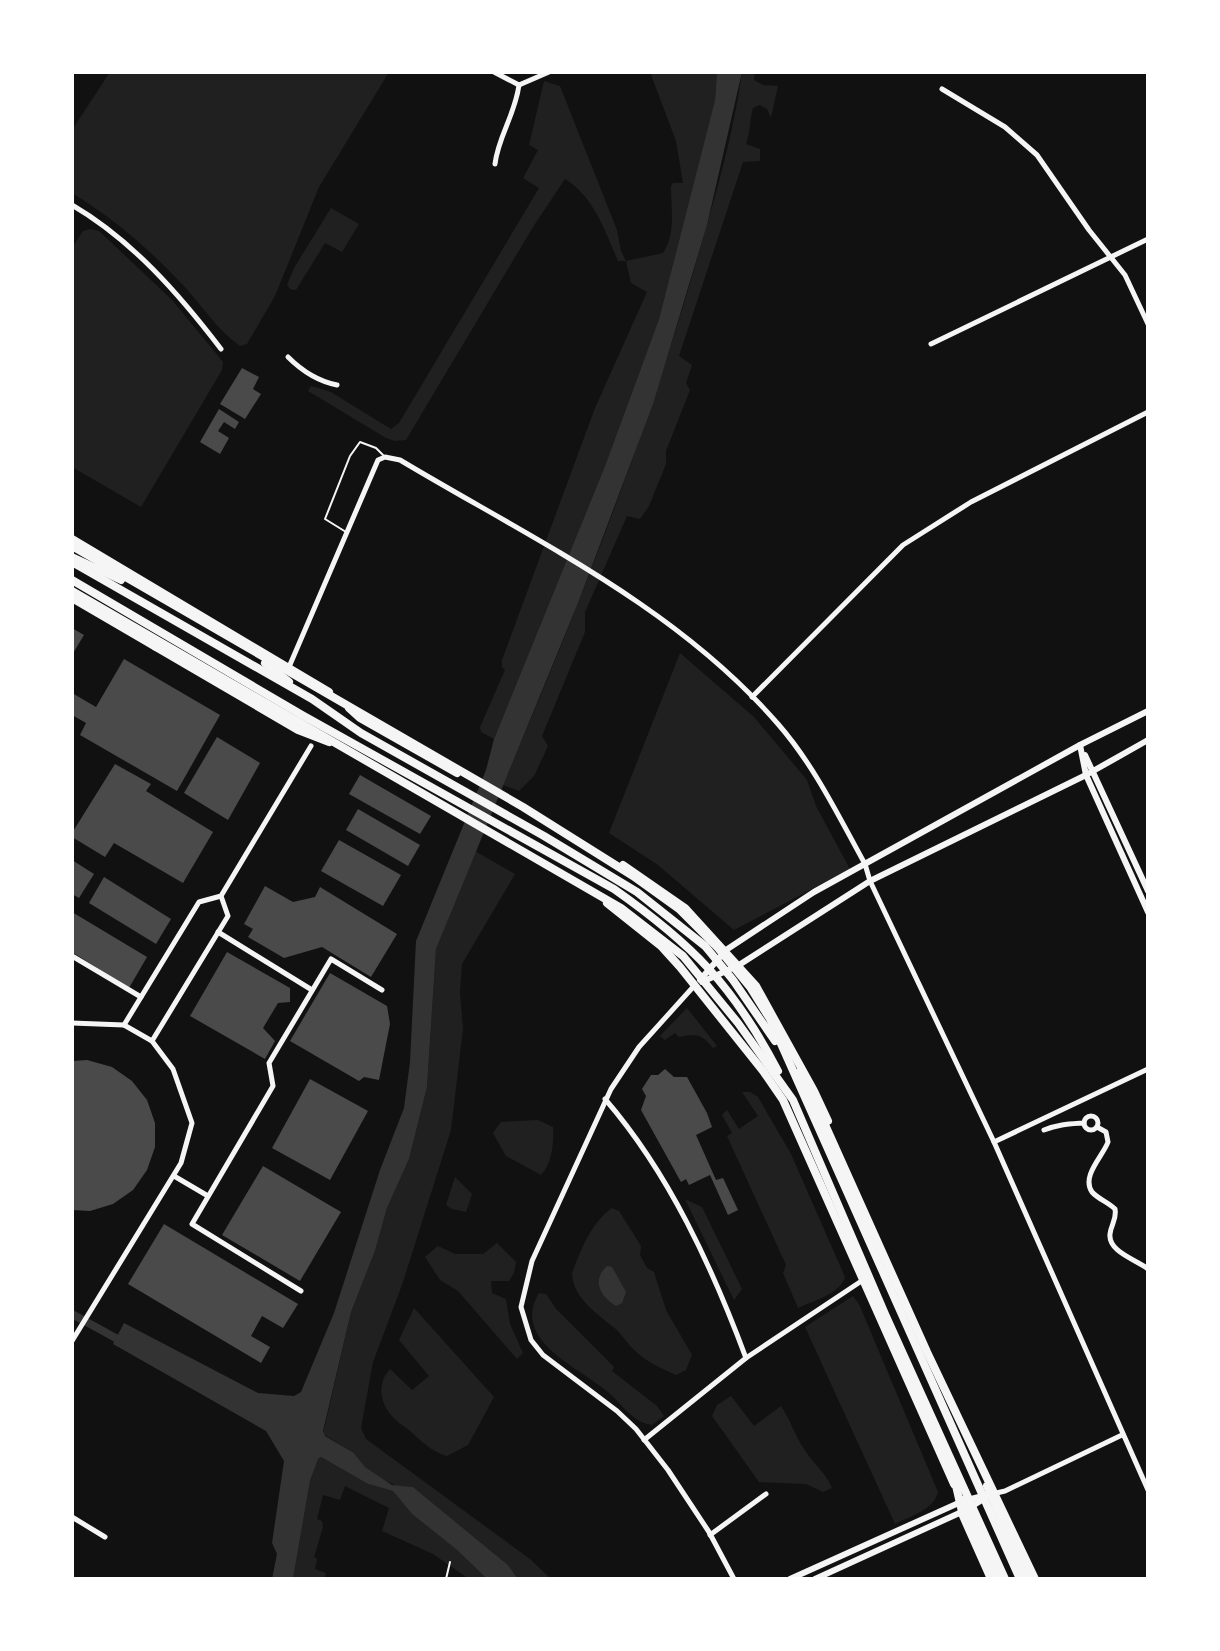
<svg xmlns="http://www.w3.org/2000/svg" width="1220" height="1651" font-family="Lato,sans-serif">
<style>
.green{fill:#202020}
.water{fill:#333}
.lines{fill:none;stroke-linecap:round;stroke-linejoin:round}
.canal{stroke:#333;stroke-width:8}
.building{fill:#4a4a4a}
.service{stroke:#f5f5f5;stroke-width:2}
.minor{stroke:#f5f5f5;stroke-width:5}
.tertiary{stroke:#f5f5f5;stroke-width:6}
.primary{stroke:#f5f5f5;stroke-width:8}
.trunk{stroke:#f5f5f5;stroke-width:8}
</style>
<rect width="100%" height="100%" fill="#111"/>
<g class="green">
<path d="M110 72H389L319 187 275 296 247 344 240 346C216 329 201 304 181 283 148 248 113 218 72 193V130Z"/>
<path d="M650 72H717L715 100 659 319 605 466 494 739 481 732 480 727 505 670 502 667V660L595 408 647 292 631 283 626 261H618C605 231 594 197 565 179L533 227 406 440 395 441 386 438 308 391 311 386 331 392 391 429 399 423 539 188 523 178 538 150 529 145 544 81 560 86 617 230 621 251 626 261 663 253C676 234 671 208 671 186L673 183H683L676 141Z"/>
<path d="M742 72H755L754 80 763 85 778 86 771 118 767 109 760 105 753 108C749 122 751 130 746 144L760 149V161L743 162 679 356 692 365 686 383 690 390 666 451V464L649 506 640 519 627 516 585 612V632L542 736 548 746 534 776 519 791 503 785C574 618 642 448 693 273 712 207 733 139 742 72Z"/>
<polygon points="331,208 359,224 342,252 325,243 296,290 290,289 287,285 294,268"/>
<polygon points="90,229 99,231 172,300 223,362 222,370 141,507 72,467 72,248 83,231"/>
<polygon points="680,653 754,717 807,780 816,806 850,869 734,930 658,865 609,833"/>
<polygon points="475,851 515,874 462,964 460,992 463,1029 451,1130 402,1285 373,1362 361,1428 366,1439 530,1559 551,1579 518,1579 508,1565 413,1487 397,1486 382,1479 365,1467 354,1453 323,1434 351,1312 375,1251 387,1208 409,1159 427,1087 436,949"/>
<path d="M687 1008 717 1046 713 1048C702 1034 696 1033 679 1037L675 1033 665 1040 660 1036Z"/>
<path d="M742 1092H750L758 1097 791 1154 845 1277C840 1294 813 1301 798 1308L783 1273 786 1265 727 1136 732 1133 722 1115 727 1110 739 1129 758 1116Z"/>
<path d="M538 1120 553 1127C554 1143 552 1163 541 1175L506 1156 493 1133 501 1122Z"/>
<polygon points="455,1177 472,1194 466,1212 452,1209 446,1205"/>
<polygon points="685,1199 702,1207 742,1289 734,1300"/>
<path d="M612 1208 619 1211 641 1246 640 1255 647 1268 654 1272 666 1310 692 1355 686 1370 676 1375C660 1368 645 1361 633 1349 627 1343 623 1336 617 1330 599 1315 573 1299 572 1273 582 1248 590 1224 612 1208Z"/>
<polygon points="497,1243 516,1262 514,1273 509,1281 491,1281 492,1293 506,1299 510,1324 523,1353 517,1359 458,1291 440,1280 425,1257 438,1246 455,1254 483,1254"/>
<path d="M539 1293 546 1294 556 1309 614 1367 612 1371 657 1406 664 1416 652 1425C632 1422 623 1405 609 1393 581 1368 510 1341 539 1293Z"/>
<path d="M853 1296 859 1304 938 1492C934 1510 910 1516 895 1524L805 1327Z"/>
<path d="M414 1308 494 1397 468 1445 447 1456C432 1452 421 1441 410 1431 405 1426 399 1424 395 1419 380 1405 376 1384 390 1369L412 1390 429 1376 399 1340Z"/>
<path d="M731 1396 754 1426 781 1406C791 1421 796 1438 806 1452 815 1466 824 1470 832 1488L823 1492 806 1484 759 1482 712 1416 717 1405Z"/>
<polygon points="321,1457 368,1484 393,1491 412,1514 457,1550 487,1579 469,1579 433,1554 382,1531 389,1508 345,1486 340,1500 323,1495 317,1519 322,1521 323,1527 314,1557 317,1559 315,1569 326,1573 324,1579 293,1579 310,1481 318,1459"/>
</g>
<g class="water">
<polygon points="717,72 742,72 707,225 653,404 578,603 436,949 427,1087 409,1159 387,1208 375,1251 351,1312 323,1431 325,1436 354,1453 365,1467 392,1485 413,1487 508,1565 518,1579 487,1579 457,1550 412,1514 393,1491 368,1484 321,1457 318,1459 310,1481 293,1579 272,1579 277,1554 272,1543 284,1461 266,1431 113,1344 124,1323 258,1393 294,1396 301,1392 334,1313 380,1170 404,1108 410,1062 416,941 486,770 494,739 605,466 659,319 715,100"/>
<path d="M607 1266 612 1267 626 1292 622 1303 616 1306C599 1295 592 1280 607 1266Z"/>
</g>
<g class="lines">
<polyline class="canal" points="72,1314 123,1342"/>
</g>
<g class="building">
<polygon points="242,368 259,377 253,389 261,394 245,419 220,404"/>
<polygon points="219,409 239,422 235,429 224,422 218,431 229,438 220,454 200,442"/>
<polygon points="72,628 84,635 72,655"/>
<polygon points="124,659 220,715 177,791 80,735 86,723 72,715 72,693 96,707"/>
<polygon points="217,737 260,763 228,820 184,793"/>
<polygon points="115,764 151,784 146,791 213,832 183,883 114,843 105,857 72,837 72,833"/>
<polygon points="360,775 431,816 420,834 349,794"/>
<polygon points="358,809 420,845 408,866 346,830"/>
<polygon points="339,840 401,875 383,906 321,871"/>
<polygon points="72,860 94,874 79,898 72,894"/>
<polygon points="104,877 171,919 156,944 89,903"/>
<polygon points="265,886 293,902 315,897 320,887 397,934 371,977 322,947 284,958 248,937 253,929 244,924"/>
<polygon points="72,912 147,957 129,988 72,952"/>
<polygon points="227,952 290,988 290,1002 278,1003 263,1028 275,1041 265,1059 190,1016"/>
<polygon points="330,973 387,1006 390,1024 379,1080 364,1077 359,1081 290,1041"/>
<polygon points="87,1060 112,1067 132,1081 147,1100 155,1123 155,1147 147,1170 133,1190 113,1204 90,1211 72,1210 72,1061"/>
<polygon points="665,1069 674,1077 687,1077 707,1113 712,1127 696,1135 716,1180 723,1178 738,1210 728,1215 710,1175 689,1185 686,1179 681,1182 641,1110 646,1096 642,1089 651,1075 658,1075"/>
<polygon points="310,1079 368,1111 330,1180 272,1148"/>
<polygon points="263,1166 341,1212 300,1281 222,1235"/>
<polygon points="164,1224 298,1304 283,1328 262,1316 251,1336 270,1347 261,1363 128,1284"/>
</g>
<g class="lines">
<g class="service">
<polyline points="346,532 325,519 350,456 360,442 376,448 383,455"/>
<polyline points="446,1579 450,1562"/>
</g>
<g class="minor">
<path d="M494 72 519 85C515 115 498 137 495 164"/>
<polyline points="519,85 549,72"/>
<polyline points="942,89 1005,127 1037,155 1089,230 1125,275 1148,324"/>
<path d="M72 205C132 240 179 294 221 349"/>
<polyline points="931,344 1148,239"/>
<path d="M288 357C302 371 317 381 337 385"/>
<path d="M289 667 378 460 385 457 400 460C532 539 676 606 778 724 814 765 839 817 865 864L870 881 994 1142 1148 1490"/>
<polyline points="752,697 903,545 971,502 1148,412"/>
<polyline points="218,932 312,990"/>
<polyline points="72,956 141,997"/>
<polyline points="694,986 639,1047 611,1089 532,1261 521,1307 531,1340 543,1355 617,1411 636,1429 668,1470 709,1532 734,1579"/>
<polyline points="72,1023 124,1025 152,1041 173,1069 192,1123 181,1163 72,1341"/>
<polyline points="124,1025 199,902 221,896 311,746"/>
<polyline points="152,1041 228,916 221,896"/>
<path d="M605 1099C669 1173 712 1267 746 1358"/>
<circle cx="1091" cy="1123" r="7"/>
<path d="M1097 1127 1106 1132 1108 1142C1103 1156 1081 1176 1092 1192 1098 1199 1108 1202 1115 1209 1117 1220 1111 1224 1110 1234 1108 1252 1137 1260 1148 1269"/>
<path d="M1044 1130C1059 1124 1069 1124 1084 1123"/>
<polyline points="994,1142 1148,1069"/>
<polyline points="174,1176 208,1196"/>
<polyline points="301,1291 192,1224 273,1086 269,1063 331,959 382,990"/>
<polyline points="644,1440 746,1358 863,1280"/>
<polyline points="992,1494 1005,1491 1122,1435"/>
<polyline points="72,1517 105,1537"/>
<polyline points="710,1535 766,1494"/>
</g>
<g class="tertiary">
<polyline points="1080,745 1086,775 1148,912"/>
<polyline points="1085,755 1148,891"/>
<polyline points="700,980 726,950 814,892 1080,745 1148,711"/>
<polyline points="702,982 739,965 870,881 1086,775 1148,740"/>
<polyline points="790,1579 963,1501 987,1495"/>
<polyline points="815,1579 966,1510 985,1498"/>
</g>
<g class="primary">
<polyline points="72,539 329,692"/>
<polyline points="72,598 298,730 329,742"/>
<polyline points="349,708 360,718 457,773"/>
<polyline points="623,865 685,908 756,986 814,1091 828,1121"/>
<polyline points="607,903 661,946 680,967 763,1071 783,1100 954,1484"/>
<polyline points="987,1486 1027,1579"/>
<polyline points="962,1500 997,1579"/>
</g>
<g class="trunk">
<polyline points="72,546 523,807 633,876 679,909 718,948 750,987 770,1019 1020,1579"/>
<polyline points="72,557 121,580"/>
<polyline points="72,562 312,699 361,733 544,836 637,892 705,946 733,980 775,1041"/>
<path d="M72 580 302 715 614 889C692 944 733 985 778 1071"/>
<polyline points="72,591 621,908 683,956 738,1023 793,1100 885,1314 1005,1579"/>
<polyline points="141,636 156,647"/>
<polyline points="265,663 289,682"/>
<polyline points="798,1073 822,1118 927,1352 1035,1579"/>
<polyline points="954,1477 963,1516 991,1579"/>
</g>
</g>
<rect width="1220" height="1651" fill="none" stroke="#ffffff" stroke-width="148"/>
</svg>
